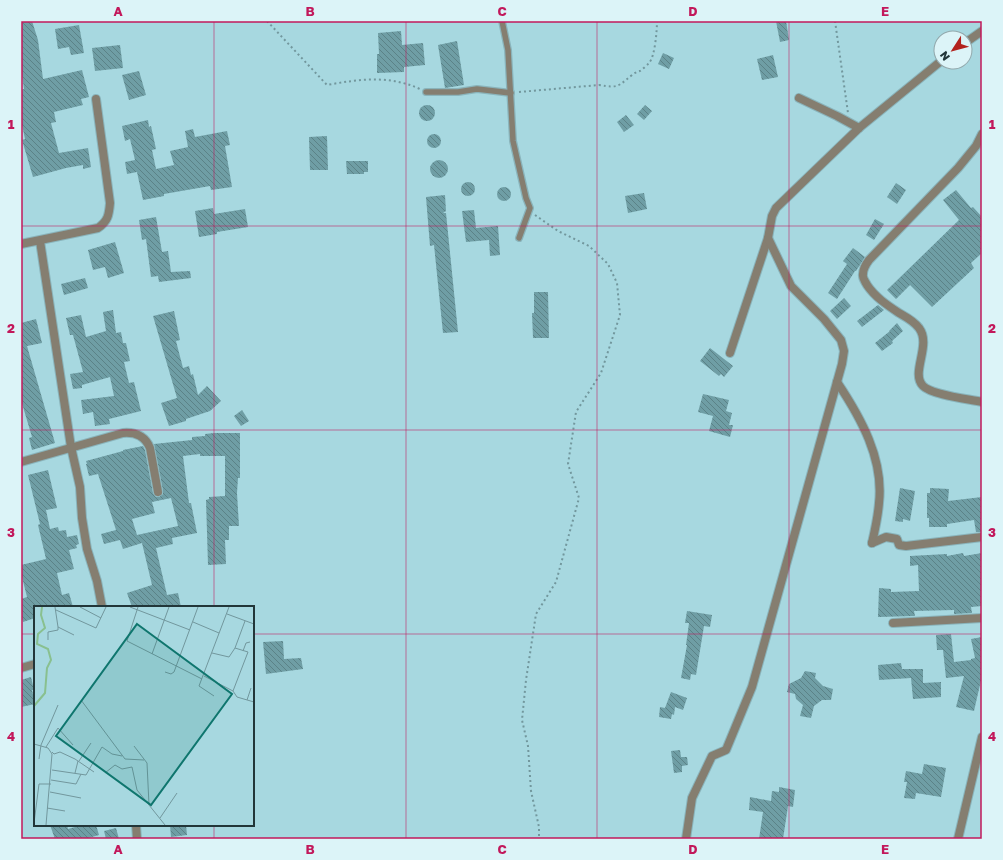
<svg xmlns="http://www.w3.org/2000/svg" width="1003" height="860" font-family="'Golos Text',sans-serif">
<style>
.building{fill:url(#building-back-hatch);fill-rule:evenodd}
.lines{fill:none;stroke-linecap:round;stroke-linejoin:round}
.service-casing{stroke:#8ab4bb;stroke-width:8}
.minor-casing{stroke:#8ab4bb;stroke-width:10}
.path{stroke:#72979d;stroke-width:2;stroke-dasharray:2 3;stroke-linecap:butt}
.service{stroke:#857e70;stroke-width:5.5}
.minor{stroke:#857e70;stroke-width:8}
.grid{fill:none;stroke:#c2185b;stroke-width:1;stroke-opacity:0.55}
.inset-river{fill:none;stroke:#89c08f;stroke-width:2}
.inset-road{fill:none;stroke:#72979d;stroke-width:1}
.view{fill:#0f766e;fill-opacity:0.15;stroke:#0f766e;stroke-width:2}
.inset-edge{fill:none;stroke:#223639;stroke-width:2}
.neatline{fill:none;stroke:#c2185b;stroke-width:1.5}
.grid-label{font-size:13px;text-anchor:middle;font-weight:bold;fill:#c2185b}
</style>
<defs>
<pattern id="building-back-hatch" width="6" height="6" patternUnits="userSpaceOnUse"><rect width="6" height="6" fill="#6f9ea5"/><path d="M-1 5l2 2M0 0l6 6M5-1l2 2" fill="none" stroke="#5b8287"/></pattern>
</defs>
<rect width="100%" height="100%" fill="#a7d8e0"/>
<g class="building">
<polygon points="21,21 32,21 38,40 43,79 82,70 89,97 81,99 83,105 54,112 56,122 51,123 59,153 88,148 91,167 83,169 83,165 66,168 33,177 22,140 25,139 21,120 21,90 24,89 21,68"/>
<polygon points="776,21 786,21 789,40 780,42"/>
<polygon points="79,25 84,53 71,55 69,47 58,49 55,29"/>
<polygon points="401,31 402,45 423,43 425,65 404,67 404,72 377,73 377,54 379,54 378,33"/>
<polygon points="457,41 464,85 445,88 438,45"/>
<polygon points="120,45 123,68 95,71 92,48"/>
<polygon points="663,53 674,58 669,69 658,64"/>
<polygon points="773,55 778,77 762,80 757,59"/>
<polygon points="139,71 146,95 129,100 122,75"/>
<circle cx="427" cy="113" r="8"/>
<polygon points="645,105 652,111 644,120 637,114"/>
<polygon points="626,115 634,125 624,132 617,122"/>
<polygon points="148,120 149,127 151,126 156,149 152,150 156,169 174,165 170,151 188,147 185,131 193,129 195,137 227,131 230,145 225,146 232,187 211,190 210,186 164,194 164,196 143,200 137,172 127,174 125,162 135,160 130,139 125,141 122,126"/>
<circle cx="434" cy="141" r="7"/>
<polygon points="327,136 328,170 310,170 309,137"/>
<circle cx="439" cy="169" r="9"/>
<polygon points="346,161 368,161 368,172 364,172 364,174 347,174"/>
<circle cx="468" cy="189" r="7"/>
<polygon points="896,183 906,190 897,204 887,197"/>
<circle cx="504" cy="194" r="7"/>
<polygon points="956,190 971,208 973,207 982,217 982,253 971,263 974,268 932,307 910,285 896,299 887,290 959,220 943,200"/>
<polygon points="644,193 647,209 628,213 625,196"/>
<polygon points="445,195 446,211 443,213 446,213 458,332 443,333 434,245 430,246 426,197"/>
<polygon points="213,208 214,214 245,209 248,227 217,232 217,234 199,237 195,211"/>
<polygon points="474,210 476,228 498,226 500,255 490,256 489,240 466,242 462,211"/>
<polygon points="156,217 162,252 168,251 171,272 190,271 191,278 159,282 158,276 151,277 146,239 142,240 139,220"/>
<polygon points="875,219 884,224 874,240 866,235"/>
<polygon points="115,242 124,273 108,278 105,267 93,270 88,250"/>
<polygon points="853,248 865,257 858,268 856,271 855,271 837,299 828,293 847,264 843,261"/>
<polygon points="85,278 88,288 64,295 61,284"/>
<polygon points="534,292 548,292 549,338 533,338 532,313 534,313"/>
<polygon points="844,298 851,306 837,319 830,311"/>
<polygon points="878,305 884,310 862,327 857,321"/>
<polygon points="113,310 116,333 121,332 123,343 126,343 130,361 124,362 129,383 134,382 141,411 109,419 110,424 95,426 93,412 83,414 81,400 114,396 110,377 82,385 82,388 73,389 70,374 83,372 73,335 70,335 66,318 81,315 86,337 106,331 103,312"/>
<polygon points="174,311 180,340 176,341 183,368 189,366 191,375 193,374 198,395 207,386 221,401 210,411 186,419 186,421 169,426 161,403 177,398 153,316"/>
<polygon points="36,319 42,343 27,346 55,443 32,450 29,438 32,437 21,400 21,323"/>
<polygon points="897,323 903,331 892,341 893,343 882,351 875,343 890,331 889,331"/>
<polygon points="710,348 733,366 724,377 721,374 719,376 700,361"/>
<polygon points="703,394 729,400 726,411 732,413 729,425 733,425 730,437 709,431 713,416 698,412"/>
<polygon points="242,410 249,421 241,426 234,416"/>
<path d="M214 433H240V478H238L237 493 239 526H229V540H225L226 564 208 565 206 500 209 499V497L225 496V456H200V454L183 456 189 503H191L197 533 172 538 173 544 156 548 167 595 178 593 181 607H132L127 593 152 585 142 543 123 549 120 540 104 544 101 534 116 530 98 474 89 476 86 464H87L86 461 123 451V450L143 446 145 450 153 493 156 497H159L163 494V491L154 444 192 440V437L205 436V434ZM171 498 178 526 137 535 132 519 155 513 152 502Z"/>
<polygon points="48,470 57,508 46,510 50,529 58,527 59,531 66,530 67,537 77,535 79,544 76,545 77,548 69,550 74,569 57,573 62,595 69,593 73,607 35,607 35,618 23,622 21,615 21,599 27,597 21,573 21,565 46,559 38,525 40,524 28,475"/>
<polygon points="900,488 915,491 910,521 903,519 903,522 895,521"/>
<polygon points="930,488 949,489 948,501 982,497 982,532 976,532 974,520 947,524 947,527 929,527 929,518 927,518 927,493 930,493"/>
<polygon points="963,553 964,556 982,553 982,606 971,607 972,613 954,614 954,610 914,611 915,616 878,617 879,588 891,589 891,592 919,591 918,565 910,566 910,556 947,554 947,556"/>
<polygon points="687,611 712,615 710,627 704,626 696,675 691,674 690,680 681,678 687,645 686,645 689,623 685,623"/>
<polygon points="951,634 954,662 971,660 971,659 975,658 971,639 982,637 982,676 974,711 956,707 964,676 946,678 943,650 937,650 936,635"/>
<polygon points="283,641 284,659 301,658 303,669 266,674 263,642"/>
<polygon points="901,663 902,669 923,669 923,683 941,682 941,697 913,699 911,678 879,680 878,665"/>
<polygon points="805,671 816,673 815,678 823,686 833,689 831,700 822,700 814,706 811,718 800,716 803,705 796,699 795,694 787,692 789,684 801,678"/>
<polygon points="31,677 34,690 32,690 35,704 21,707 21,680"/>
<polygon points="671,692 687,698 683,710 675,707 674,715 672,714 671,719 659,717 660,707 665,708"/>
<polygon points="680,750 681,757 687,757 688,765 682,766 682,772 674,773 671,751"/>
<polygon points="924,764 946,768 941,797 916,793 915,799 904,798 907,782 904,782 906,771 922,774"/>
<polygon points="779,787 795,790 793,807 788,806 783,839 759,839 763,812 749,810 750,797 771,801 772,791 779,792"/>
<polygon points="50,825 67,825 68,829 82,825 96,825 99,835 85,839 55,839"/>
<polygon points="170,825 186,825 187,835 171,837"/>
<polygon points="116,828 119,839 106,839 104,831"/>
</g>
<g class="lines">
<g class="service-casing">
<g id="service">
<polyline points="502,21 508,50 513,141 526,198 530,208 519,238"/>
<polyline points="426,92 458,92 477,89 511,93"/>
</g>
</g>
<g class="minor-casing">
<g id="minor">
<polyline points="965,43 982,31"/>
<polyline points="799,98 837,116 859,128"/>
<path d="M982 134 976 146 958 168 869 260C866 264 863 269 863 274 862 278 865 281 867 285 875 297 887 305 899 313 906 317 914 321 919 328 932 345 910 373 923 386 932 395 968 399 982 402"/>
<polyline points="40,241 71,447 80,487 82,518 87,549 97,581 102,607"/>
<path d="M21 244 98 228C108 221 109 215 110 203L96 99"/>
<polyline points="730,353 768,238 772,216 776,208 859,128 941,61"/>
<path d="M837 382C861 418 884 459 879 503 878 516 875 530 872 543"/>
<path d="M21 462 123 433C136 432 145 436 150 448L158 492"/>
<polyline points="872,543 886,537 897,539 899,545 906,546 982,537"/>
<polyline points="893,623 982,618"/>
<polyline points="21,668 35,664"/>
<polyline points="136,825 137,839"/>
<polyline points="686,839 692,798 712,756 726,750 752,687 842,364 844,351 841,340 824,319 791,286 768,238"/>
<polyline points="958,839 982,737"/>
</g>
</g>
<g class="path">
<path d="M267 21 327 85C360 79 389 75 420 89"/>
<polyline points="835,21 848,113"/>
<path d="M519 92 599 85C619 88 617 87 632 75 634 73 637 72 640 71 643 69 647 65 649 63 655 57 657 30 657 21"/>
<polyline points="535,215 558,231 589,246 608,264 617,283 620,315 601,373 576,412 568,464 579,498 556,582 536,614 526,680 522,720 528,746 531,791 539,827 539,839"/>
</g>
<use href="#service" class="service"/>
<use href="#minor" class="minor"/>
</g>
<path class="grid" d="M214 21V607M406 21V839M597 21V839M789 21V839M21 226H982M21 430H982M21 634H35M253 634H982M214 825V839"/>
<g transform="translate(34 606)">
<rect width="220" height="220" fill="#a7d8e0"/>
<path class="inset-river" d="M0 100 11 87 13 62 17 54 14 43 3 38 4 28 11 22 7 9 8 1"/>
<path class="inset-road" d="M21 1 24 21 40 29M46 1 67 12M96 1 156 24M104 1 93 35 168 73M22 4 62 22 72 1M193 8 220 18M159 16 185 27M14 34V26L24 24V21M209 45 212 37 216 36M178 47 195 51 201 42 211 15M118 48 135 1M131 66 137 68 140 66 164 1M170 70 199 85 203 91 220 96M199 85 214 46 201 42M180 90 165 80 195 1M47 94 91 153 110 154M213 94 217 82M0 138 14 142 18 148 12 219M100 140 113 157 115 199 131 219M12 141 24 122 39 139M18 146 20 148 26 146 41 153 60 166M5 153 7 139 24 99M45 155 57 137M18 164 52 169 68 141 78 148 88 150M41 167 44 155M71 167 81 159 88 163 98 161 103 184 115 199M17 174 42 178 47 168M16 186 47 192M13 202 31 205M126 212 143 187M0 217 5 178H17"/>
<path class="view" d="M103 18 198 88 117 199 22 130Z"/>
<rect width="220" height="220" class="inset-edge"/>
</g>
<rect width="1003" height="860" fill="none" stroke="#dcf4f8" stroke-width="44"/>
<g transform="translate(953 50) rotate(234)"><circle r="19" fill="#dcf4f8" stroke="#92a8ac"/>
<path d="M0-3L7 15L0 10L-7 15Z" fill="#b2221e"/>
<text y="-6" font-size="11" font-weight="bold" text-anchor="middle" fill="#223639">N</text>
</g>
<rect x="22" y="22" width="959" height="816" class="neatline"/>
<g class="grid-label">
<text x="118" y="16">A</text>
<text x="310" y="16">B</text>
<text x="502" y="16">C</text>
<text x="693" y="16">D</text>
<text x="885" y="16">E</text>
<text x="11" y="129">1</text>
<text x="992" y="129">1</text>
<text x="11" y="333">2</text>
<text x="992" y="333">2</text>
<text x="11" y="537">3</text>
<text x="992" y="537">3</text>
<text x="11" y="741">4</text>
<text x="992" y="741">4</text>
<text x="118" y="854">A</text>
<text x="310" y="854">B</text>
<text x="502" y="854">C</text>
<text x="693" y="854">D</text>
<text x="885" y="854">E</text>
</g>
</svg>
